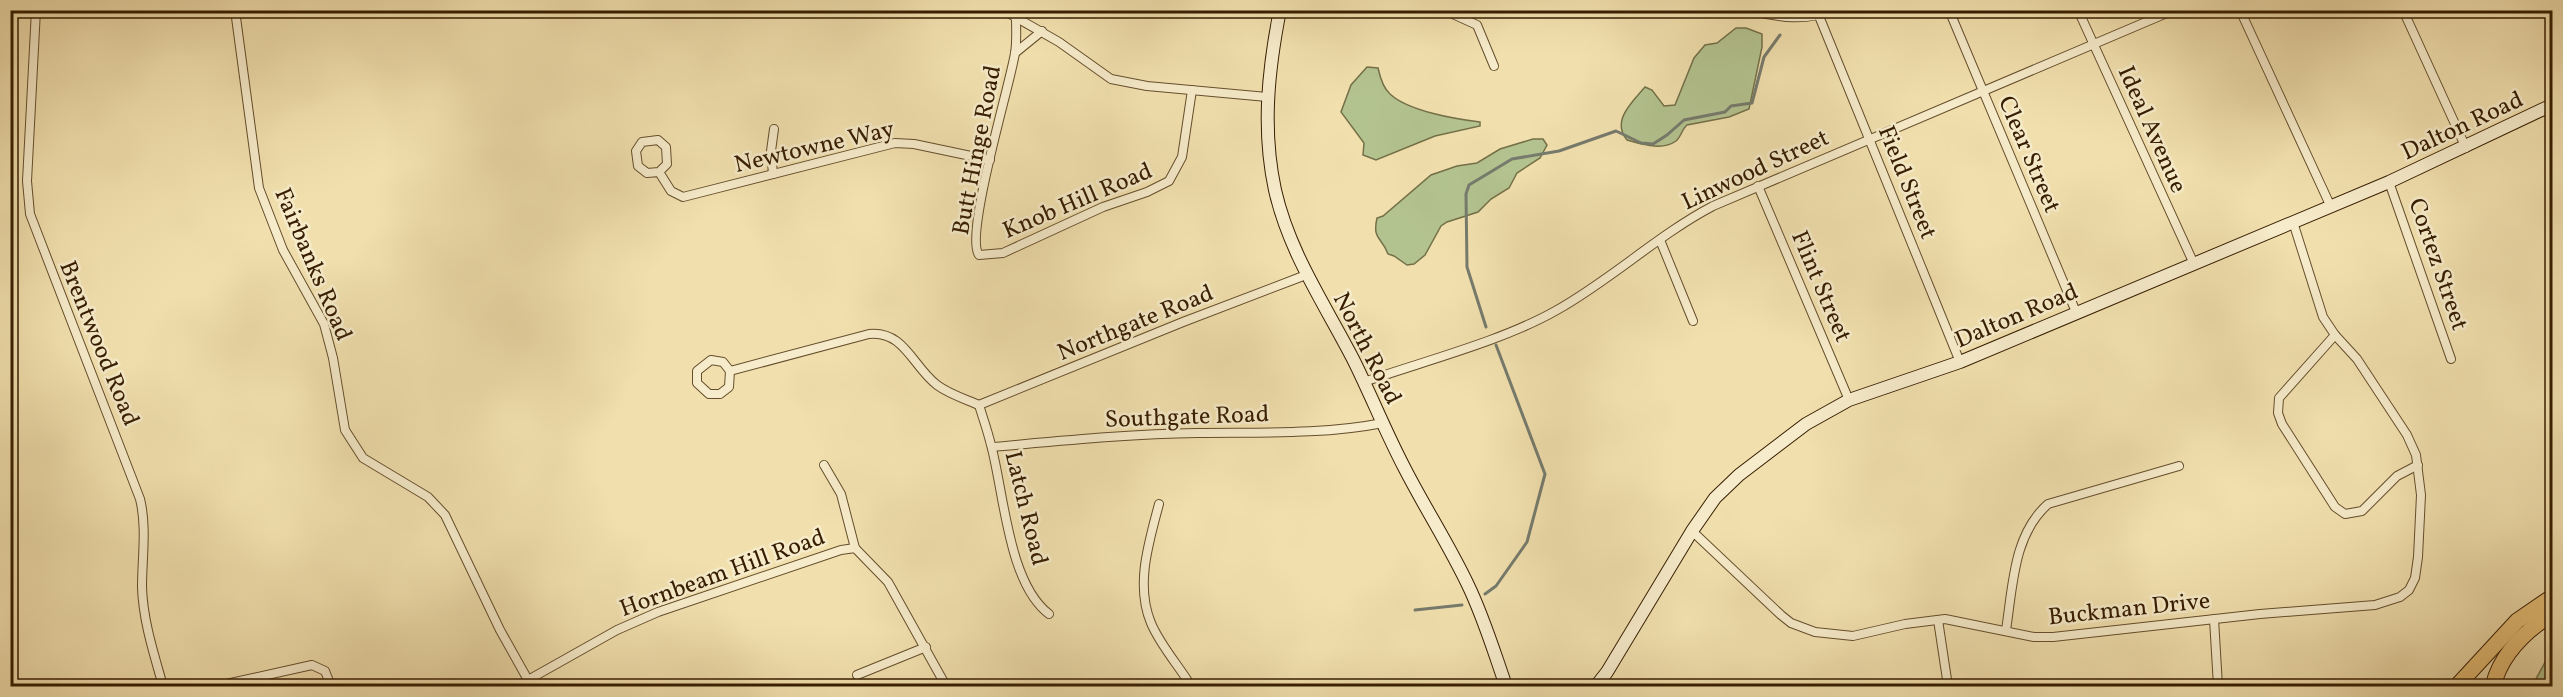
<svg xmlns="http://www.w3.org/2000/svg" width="2563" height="697" font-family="Vollkorn,serif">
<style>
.green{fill:#b3c390;stroke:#747048;stroke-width:1.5}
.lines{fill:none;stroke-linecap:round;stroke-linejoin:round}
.stream{stroke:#767b6d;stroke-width:3}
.street-casing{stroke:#654e2c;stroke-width:10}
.secondary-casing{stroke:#361d00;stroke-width:14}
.highway-casing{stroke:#361d00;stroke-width:17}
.street{stroke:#f6ebca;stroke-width:8}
.secondary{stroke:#f6ebca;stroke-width:12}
.highway{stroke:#e8c077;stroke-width:15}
.labels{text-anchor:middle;stroke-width:5;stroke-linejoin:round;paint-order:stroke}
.street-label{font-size:24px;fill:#361d00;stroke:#f6ebca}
</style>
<rect width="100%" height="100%" fill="#f1e0ae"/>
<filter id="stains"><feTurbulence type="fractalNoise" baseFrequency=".00333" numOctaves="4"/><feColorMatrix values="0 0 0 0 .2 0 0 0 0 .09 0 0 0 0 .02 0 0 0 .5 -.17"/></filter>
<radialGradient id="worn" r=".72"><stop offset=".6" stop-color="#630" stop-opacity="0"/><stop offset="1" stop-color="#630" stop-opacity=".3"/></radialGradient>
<g class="green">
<path d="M1736 28H1746L1762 34V47L1749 109 1729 117 1687 125C1682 129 1681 137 1676 141 1662 151 1642 144 1627 140 1611 121 1632 102 1645 87L1652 90 1664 106 1675 105 1694 58 1705 45 1717 43Z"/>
<path d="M1367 67 1378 68C1380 77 1383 88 1390 94 1408 111 1455 119 1480 122V126L1435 136 1376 160 1363 155 1364 143 1341 112 1351 85Z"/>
<path d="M1533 139H1543L1547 145 1540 158 1517 173 1509 188 1491 199 1478 212 1447 222 1441 226 1425 255 1414 264 1407 265 1394 256 1388 254C1382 237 1372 240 1377 218L1383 216 1431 175 1457 166 1477 163 1500 149Z"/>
<polygon points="2552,653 2552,686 2532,686 2548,657"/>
</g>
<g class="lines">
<g class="stream">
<polyline points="1486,327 1467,267 1466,194 1469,185 1512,159 1559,151 1616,131 1641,143 1653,144 1667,135 1684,120 1725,112 1731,106 1752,103 1764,57 1780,35"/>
<polyline points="1485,594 1496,586 1527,542 1545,474 1496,345"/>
<polyline points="1415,610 1462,605"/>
</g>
<g class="street-casing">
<g id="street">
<path d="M36 10 27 181 30 214 140 499C147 527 142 558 142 587 143 621 154 654 163 686"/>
<polyline points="235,10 259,188 283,250 324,324 333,358 345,430 363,458 428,497 445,515 500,630 528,680"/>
<polyline points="1003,10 1059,42 1111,79 1147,86 1267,97"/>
<polyline points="1444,10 1477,25 1494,66"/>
<path d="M1746 10C1776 16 1803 23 1833 10"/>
<polyline points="1949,10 2076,312"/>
<polyline points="2078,10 2194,264"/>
<polyline points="2240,10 2331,207"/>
<polyline points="2403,10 2466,148"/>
<polyline points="1819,16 1960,362"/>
<path d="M1016 17C1016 29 1017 42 1015 53 1010 85 964 236 979 255L1003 253 1103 207 1147 192 1169 181 1182 157 1192 90"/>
<polyline points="1015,53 1042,31"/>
<polyline points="659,172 647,173 638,166 636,151 642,142 658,140 666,147 667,164 659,172 671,191 683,197 895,143 914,144 990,160"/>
<polyline points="773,174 771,151 774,129"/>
<polyline points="2389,182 2451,359"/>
<polyline points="1758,186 1849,400"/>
<polyline points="1660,240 1693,321"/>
<polyline points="2335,335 2279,398 2278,413 2282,424 2335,507 2345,514 2362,511 2397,476 2418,465"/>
<path d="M730 371 729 387 720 394H709L697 383V371L711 360 723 362 730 371 869 334C904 330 913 367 937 385 949 394 965 399 979 405"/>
<path d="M1364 382C1424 361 1503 341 1557 310 1612 279 1658 235 1713 206L2174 10"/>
<polyline points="979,405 1183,322 1306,275"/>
<path d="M979 405C983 418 988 432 991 445 1004 492 1008 583 1049 614"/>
<path d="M992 447C1060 441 1128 434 1197 433 1258 432 1322 435 1383 423"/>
<polyline points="824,465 841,494 855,548"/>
<path d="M1159 504C1149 542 1135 585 1151 623 1160 645 1179 666 1191 686"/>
<polyline points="1692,531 1781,615 1791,623 1815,632 1853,636 1905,624 1945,619 2034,637 2053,637 2260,614 2375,605 2400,597 2409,590 2415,578 2418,557 2421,495 2416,455 2407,435 2357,359 2335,335 2323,317 2293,222"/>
<polyline points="2214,619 2218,686"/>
<polyline points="1938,620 1948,686"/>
<path d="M2006 630C2013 586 2013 535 2048 504L2179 466"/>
<polyline points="857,675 926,647"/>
<polyline points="217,686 312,665 325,671 331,686"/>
<polyline points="531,686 528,680 617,630 658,612 841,550 855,548 888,582 946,686"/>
</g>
</g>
<g class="secondary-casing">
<g id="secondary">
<path d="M1280 10C1268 71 1262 130 1275 190 1289 252 1324 303 1353 359 1371 395 1386 433 1405 469 1425 508 1449 545 1468 585 1484 618 1494 652 1506 686"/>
<polyline points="1596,686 1607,672 1692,531 1715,498 1739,475 1806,424 1849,400 1960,362 2389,182 2552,105"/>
</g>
</g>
<g class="highway-casing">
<g id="highway">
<polyline points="2457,686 2517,621 2552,597"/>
<path d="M2493 686C2501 654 2525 631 2552 614"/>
</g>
</g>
<use href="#street" class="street"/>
<use href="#secondary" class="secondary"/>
<use href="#highway" class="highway"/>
</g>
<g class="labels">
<g class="street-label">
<text transform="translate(2462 125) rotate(-25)" y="8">Dalton Road</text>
<text transform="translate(2153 129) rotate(66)" y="8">Ideal Avenue</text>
<text transform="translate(814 146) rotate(-13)" y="8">Newtowne Way</text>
<text transform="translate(976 150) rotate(-79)" y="8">Butt Hinge Road</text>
<text transform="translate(2030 154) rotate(67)" y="8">Clear Street</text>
<text transform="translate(1755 169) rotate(-25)" y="8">Linwood Street</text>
<text transform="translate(1908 182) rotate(68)" y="8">Field Street</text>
<text transform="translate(1077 200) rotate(-23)" y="8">Knob Hill Road</text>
<text transform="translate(314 264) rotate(67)" y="8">Fairbanks Road</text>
<text transform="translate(2439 264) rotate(71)" y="8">Cortez Street</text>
<text transform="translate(1822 286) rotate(67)" y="8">Flint Street</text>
<text transform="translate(2016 315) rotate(-23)" y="8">Dalton Road</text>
<text transform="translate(1135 322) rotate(-22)" y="8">Northgate Road</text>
<text transform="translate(100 343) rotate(68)" y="8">Brentwood Road</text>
<text transform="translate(1368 348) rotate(63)" y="8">North Road</text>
<text transform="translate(1187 416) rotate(-2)" y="8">Southgate Road</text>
<text transform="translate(1027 508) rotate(76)" y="8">Latch Road</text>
<text transform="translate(722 572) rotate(-20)" y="8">Hornbeam Hill Road</text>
<text transform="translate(2129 608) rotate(-6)" y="8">Buckman Drive</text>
</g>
</g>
<rect width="2563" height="697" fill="none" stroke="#f1e0ae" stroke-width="36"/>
<rect x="12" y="12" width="2539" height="673" fill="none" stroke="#361d00" stroke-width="3"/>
<rect x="18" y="18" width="2527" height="661" fill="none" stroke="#361d00" stroke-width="1.5"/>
<rect width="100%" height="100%" filter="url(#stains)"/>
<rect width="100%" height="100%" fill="url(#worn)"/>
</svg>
